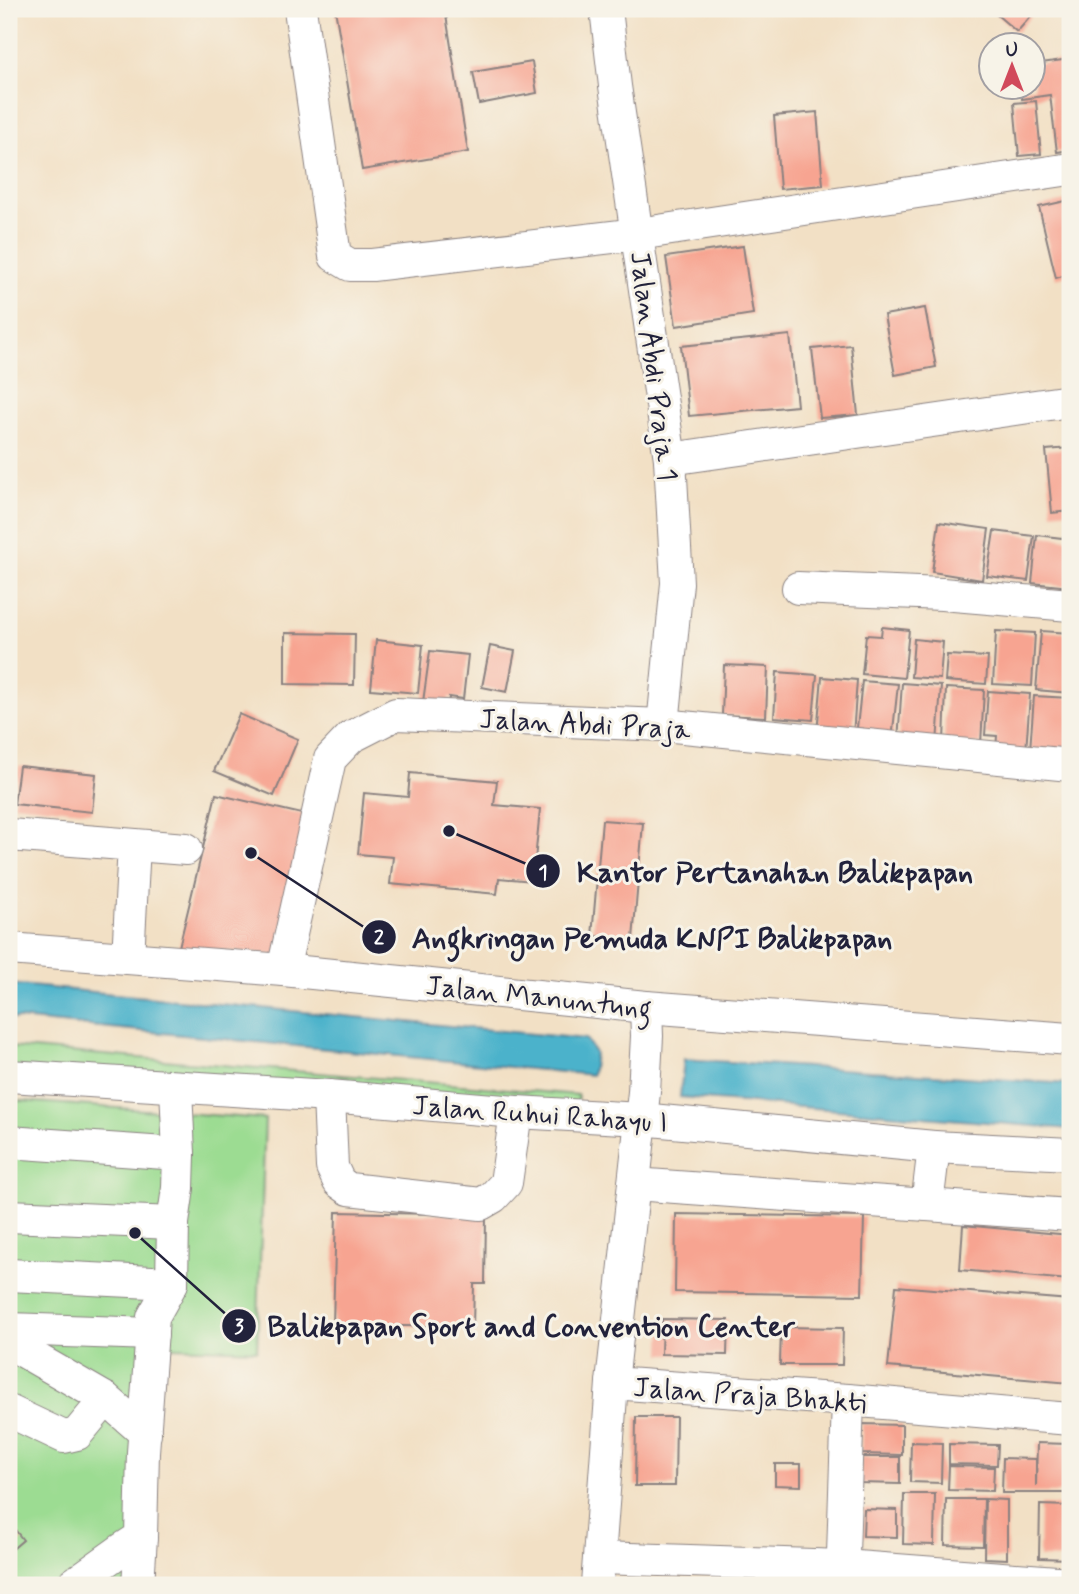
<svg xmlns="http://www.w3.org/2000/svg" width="1079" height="1594" font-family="Mynerve,sans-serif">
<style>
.green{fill:#9cdc92;stroke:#5f7f66;stroke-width:2}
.water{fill:#4cb2cb;stroke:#376a83;stroke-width:2}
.building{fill:#f7a491}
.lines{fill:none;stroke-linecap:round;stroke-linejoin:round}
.minor-casing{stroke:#8a8180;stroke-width:34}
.minor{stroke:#fff;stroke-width:32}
.labels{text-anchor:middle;stroke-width:6;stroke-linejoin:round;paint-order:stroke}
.street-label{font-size:28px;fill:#22223b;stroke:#f7f3e8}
.leader{fill:none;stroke:#22223b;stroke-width:2.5}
.callout-dot{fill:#22223b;stroke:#f7f3e8;stroke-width:2.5}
.mark-label{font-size:21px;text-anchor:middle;font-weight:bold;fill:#fff}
.callout-label{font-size:30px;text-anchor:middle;font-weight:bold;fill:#22223b;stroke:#f7f3e8;stroke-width:6;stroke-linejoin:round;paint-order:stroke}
</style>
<rect width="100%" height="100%" fill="#f7f3e8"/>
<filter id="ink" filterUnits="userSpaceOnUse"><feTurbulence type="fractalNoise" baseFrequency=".0143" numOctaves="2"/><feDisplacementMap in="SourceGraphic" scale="14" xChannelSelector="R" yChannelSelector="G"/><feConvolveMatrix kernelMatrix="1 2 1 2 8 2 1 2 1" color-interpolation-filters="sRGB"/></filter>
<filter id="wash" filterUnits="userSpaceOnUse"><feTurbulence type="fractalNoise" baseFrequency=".00686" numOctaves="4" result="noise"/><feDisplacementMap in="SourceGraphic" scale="28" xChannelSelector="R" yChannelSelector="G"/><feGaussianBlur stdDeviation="1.57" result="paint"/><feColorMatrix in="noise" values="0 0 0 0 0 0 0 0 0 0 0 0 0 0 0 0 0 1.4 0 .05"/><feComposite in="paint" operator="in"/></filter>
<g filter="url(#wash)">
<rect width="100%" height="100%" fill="#f2e0c5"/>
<g class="green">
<polygon points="9,1047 578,1095 578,1116 9,1069"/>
<polygon points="9,1100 265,1119 257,1350 146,1346 131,1585 9,1585"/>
</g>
<g class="water">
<polygon points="9,984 586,1039 595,1053 592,1075 9,1018"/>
<polygon points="684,1059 1070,1084 1070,1129 680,1097"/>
</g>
<g id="blocks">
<g class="building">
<polygon points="335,9 445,9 468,152 362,170"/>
<polygon points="990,9 1037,9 1017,32"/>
<polygon points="1070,59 1070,150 1057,152 1050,95 1022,99 1021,88 1034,88 1034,64"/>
<polygon points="532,62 537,93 479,104 473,72"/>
<polygon points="1036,101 1041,154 1019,156 1014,103"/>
<polygon points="817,112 823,185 780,189 774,116"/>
<polygon points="1070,200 1070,274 1056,278 1039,207"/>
<polygon points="743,246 753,314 676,326 666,257"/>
<polygon points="925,308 936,367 895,375 884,315"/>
<polygon points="790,335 797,406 689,416 681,346"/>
<polygon points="851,345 858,415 820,418 812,349"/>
<polygon points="1070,448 1070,511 1052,513 1046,450"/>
<polygon points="939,522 989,529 982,580 932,572"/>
<polygon points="994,531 1034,536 1028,581 987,576"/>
<polygon points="1037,535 1070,539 1070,587 1032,583"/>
<polygon points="882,627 909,630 904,678 862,674 866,635 881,636"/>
<polygon points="996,631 1035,633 1032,686 993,684"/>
<polygon points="1041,631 1070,633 1070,693 1036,690"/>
<polygon points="285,633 355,634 354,685 285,684"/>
<polygon points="914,639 943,642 940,679 911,677"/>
<polygon points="376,640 423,645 418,693 371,689"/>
<polygon points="490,646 515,651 507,692 482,687"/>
<polygon points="430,651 468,655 463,699 449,697 448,705 423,702"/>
<polygon points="947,655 988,657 986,684 945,681"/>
<polygon points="724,665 768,667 766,717 722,715"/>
<polygon points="777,672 817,675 813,720 774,717"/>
<polygon points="822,677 857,680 853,736 817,733"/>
<polygon points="862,681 898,684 892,740 872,738 873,730 857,728"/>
<polygon points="902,683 941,686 937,744 898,741"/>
<polygon points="946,688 984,690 981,744 944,742"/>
<polygon points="988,691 1030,694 1026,752 996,749 997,736 985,735"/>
<polygon points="1034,696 1070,698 1070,753 1030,750"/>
<polygon points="239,714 298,739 274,796 214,771"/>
<polygon points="19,766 96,774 92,812 14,804"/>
<polygon points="410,773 497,781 494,805 540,809 533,881 499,878 497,894 390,884 393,857 358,854 364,793 408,797"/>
<polygon points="216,794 306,815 277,955 179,947"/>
<polygon points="602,820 643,823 633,939 592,936"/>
<polygon points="336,1212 486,1215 485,1284 474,1284 473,1327 333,1325"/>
<polygon points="676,1214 864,1217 862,1295 675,1292"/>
<polygon points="963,1225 1070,1235 1069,1280 960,1270"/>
<polygon points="896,1286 1070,1300 1070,1383 888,1367"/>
<polygon points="662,1319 728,1320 727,1355 661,1354"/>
<polygon points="781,1327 843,1328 842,1365 780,1365"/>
<polygon points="636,1417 676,1417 675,1486 635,1486"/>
<polygon points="862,1424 902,1425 902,1455 861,1454"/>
<polygon points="911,1442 942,1443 941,1483 910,1482"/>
<polygon points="1037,1443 1068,1444 1067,1493 1002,1493 1003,1458 1036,1459 1036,1486"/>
<polygon points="949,1444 998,1445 997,1465 949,1464"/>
<polygon points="861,1457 900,1457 900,1484 860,1483"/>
<polygon points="775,1464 801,1464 801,1486 775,1485"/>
<polygon points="949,1466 994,1467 993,1491 948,1490"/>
<polygon points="904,1494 935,1494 934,1545 903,1544"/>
<polygon points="946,1499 984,1499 983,1546 945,1545"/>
<polygon points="985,1499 1007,1500 1007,1559 984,1558"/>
<polygon points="1040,1505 1070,1506 1070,1559 1039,1558"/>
<polygon points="864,1509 897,1510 897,1537 863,1536"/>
<polygon points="9,1522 23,1540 9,1552"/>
</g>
</g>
</g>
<g filter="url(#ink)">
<use href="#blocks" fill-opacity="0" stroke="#8a8180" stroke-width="2"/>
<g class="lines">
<g class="minor-casing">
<g id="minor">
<polyline points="300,9 335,256 350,265 372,265 638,234 1070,169"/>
<polyline points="606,9 615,86 670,459 677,583 663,725"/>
<polyline points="670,459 1070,401"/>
<polyline points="798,588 942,594 1070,605"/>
<polyline points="9,835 186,849"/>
<polyline points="9,949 283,970 646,1007 1070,1039"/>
<polyline points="128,958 134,845"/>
<polyline points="283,970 330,759 351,737 396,714 663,725 1070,765"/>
<polyline points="646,1007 647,1036 644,1092 612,1383 848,1400 1070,1419"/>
<polyline points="9,1076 329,1096 516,1112 641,1119 934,1147 1070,1154"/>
<polyline points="329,1096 332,1167 339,1182 349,1189 481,1204 493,1197 506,1183 516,1112"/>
<polyline points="9,1142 179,1154"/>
<polyline points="634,1184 927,1205 934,1147"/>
<polyline points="927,1205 1070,1215"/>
<polyline points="9,1216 173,1223"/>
<polyline points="9,1275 172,1283"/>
<polyline points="9,1329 152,1334"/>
<polyline points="9,1343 106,1399 145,1433"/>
<polyline points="9,1411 64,1437 77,1434 106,1399"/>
<polyline points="600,1558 843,1566 1070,1583"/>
<polyline points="72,1585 121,1550 141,1537 143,1452 153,1317 172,1283 173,1223 178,1188 179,1154 176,1088"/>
<polyline points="138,1585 141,1537"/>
<polyline points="597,1585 612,1383"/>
<polyline points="842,1585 848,1400"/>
</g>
</g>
<use href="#minor" class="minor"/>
</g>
</g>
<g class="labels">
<g class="street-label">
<text transform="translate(655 366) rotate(83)" y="10">Jalan Abdi Praja 1</text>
<text transform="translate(585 723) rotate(3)" y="10">Jalan Abdi Praja</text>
<text transform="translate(539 996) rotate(6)" y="10">Jalan Manuntung</text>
<text transform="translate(540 1113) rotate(4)" y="10">Jalan Ruhui Rahayu I</text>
<text transform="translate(750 1394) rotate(4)" y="10">Jalan Praja Bhakti</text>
</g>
</g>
<path class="leader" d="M449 831L543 871M251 853L379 937M135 1233L239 1326"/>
<g class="callout-dot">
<circle cx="449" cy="831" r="7"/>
<circle cx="251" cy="853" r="7"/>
<circle cx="135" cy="1233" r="7"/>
<circle cx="543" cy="871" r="18"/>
<circle cx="379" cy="937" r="18"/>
<circle cx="239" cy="1326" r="18"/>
</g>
<g class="mark-label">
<text x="543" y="879">1</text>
<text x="379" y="944">2</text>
<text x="239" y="1333">3</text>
</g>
<g class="callout-label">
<text x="775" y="882">Kantor Pertanahan Balikpapan</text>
<text x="652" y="948">Angkringan Pemuda KNPI Balikpapan</text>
<text x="531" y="1336">Balikpapan Sport and Convention Center</text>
</g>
<rect width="1079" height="1594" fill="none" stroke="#f7f3e8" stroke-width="35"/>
<g transform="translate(1012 66)"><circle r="33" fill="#f7f3e8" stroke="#a29fa3" stroke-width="2"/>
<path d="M0-5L12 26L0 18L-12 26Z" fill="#d1495b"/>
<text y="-10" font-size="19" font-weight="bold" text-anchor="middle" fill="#22223b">U</text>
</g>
</svg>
